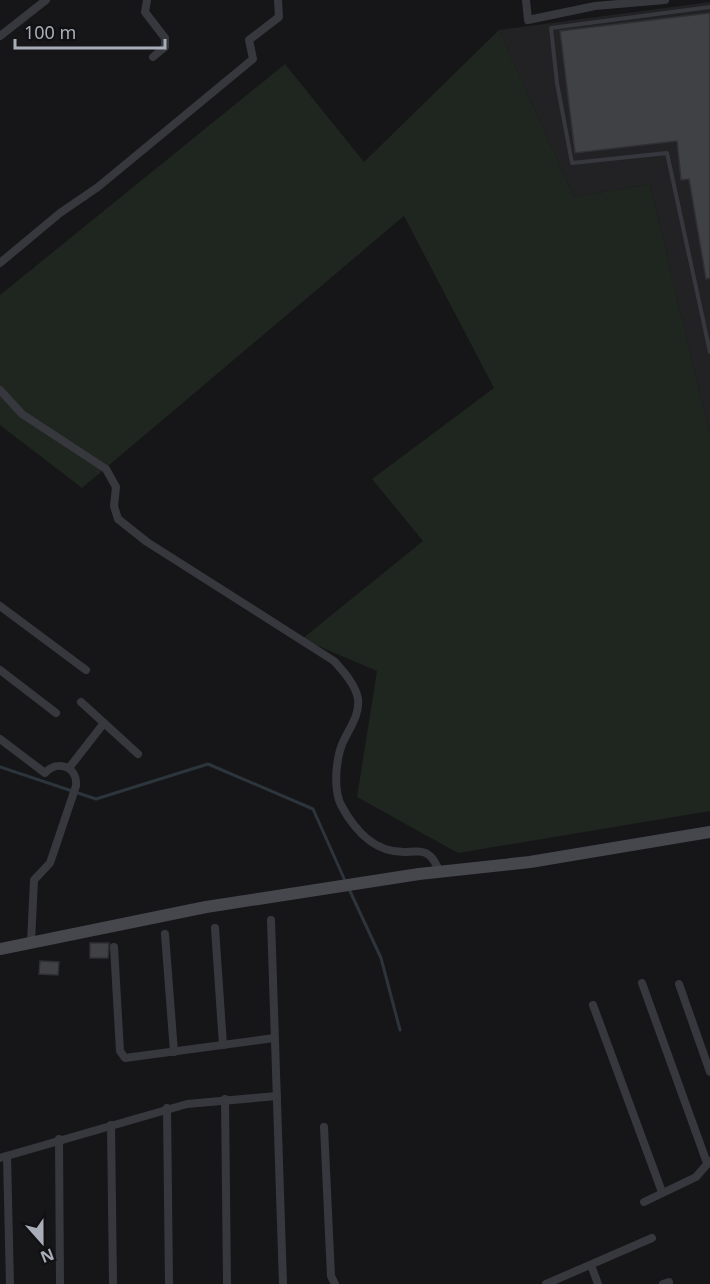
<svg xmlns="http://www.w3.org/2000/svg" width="710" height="1284" font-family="'Noto Sans',sans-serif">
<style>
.built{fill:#222225}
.green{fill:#1e261f}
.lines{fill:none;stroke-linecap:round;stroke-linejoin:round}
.stream{stroke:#2c353c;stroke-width:3}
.building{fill:#404145;stroke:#303034;stroke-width:1.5}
.lane{stroke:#37383d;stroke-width:4}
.street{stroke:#37383d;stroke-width:8}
.secondary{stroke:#45474d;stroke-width:12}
</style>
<rect width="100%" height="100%" fill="#161618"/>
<polygon class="built" points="710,2 710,436 650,184 574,197 499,30"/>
<polygon class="green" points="499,30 574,197 650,184 710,436 710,811 458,853 357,797 377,671 302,639 423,541 372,479 494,388 404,216 82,488 0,425 0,295 285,64 364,162"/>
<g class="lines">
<g class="stream">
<polyline points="0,767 96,799 208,764 313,809 346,883"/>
<polyline points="349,889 381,958 400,1030"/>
</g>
</g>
<g class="building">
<polygon points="710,13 710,278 706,279 689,179 681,180 677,141 575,153 560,31"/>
<polygon points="90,943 109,943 108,958 90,958"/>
<polygon points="40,961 59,962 58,975 39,974"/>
</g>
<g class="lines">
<polyline class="lane" points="710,7 551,28 557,83 572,163 667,153 710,352"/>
<g class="street">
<polyline points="147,0 145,12 165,38 165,47 153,57"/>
<polyline points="526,0 528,20 595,6 665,0"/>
<polyline points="0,36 46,0"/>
<polyline points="0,263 60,213 98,187 253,59 249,40 279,17 278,0"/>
<path d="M0 390 22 414 106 469 116 487 114 506 118 519 147 542 334 661C343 671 356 685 358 699 360 715 349 729 343 742 336 758 333 789 341 805 355 831 374 852 404 852 412 852 423 849 430 856 434 859 437 867 440 871"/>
<polyline points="0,606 86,670"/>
<polyline points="0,670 56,713"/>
<polyline points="81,702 138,754"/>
<path d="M0 739 45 773C58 759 78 767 76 786L50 863 34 880 31 942"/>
<polyline points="69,768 104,723"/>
<polyline points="271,920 283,1284"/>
<polyline points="215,928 223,1045"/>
<polyline points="165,934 174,1052"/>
<polyline points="114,947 120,1051 125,1058 274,1038"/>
<polyline points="642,983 707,1163"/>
<polyline points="679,984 710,1072"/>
<polyline points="593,1005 662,1192"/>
<polyline points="225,1099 227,1284"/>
<polyline points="167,1108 169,1284"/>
<polyline points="111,1125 113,1284"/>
<polyline points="324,1127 331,1276 335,1284"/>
<polyline points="59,1139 60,1284"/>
<polyline points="7,1156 10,1284"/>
<polyline points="0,1158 187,1104 277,1096"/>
<polyline points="644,1202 696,1177 710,1161"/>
<polyline points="591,1265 598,1284"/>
<polyline points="546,1284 652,1238"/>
<polyline points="663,1284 669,1282"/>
</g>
<polyline class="secondary" points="0,949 206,907 419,874 530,862 710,832"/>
</g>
<g transform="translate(42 1242) rotate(159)" stroke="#111113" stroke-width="4.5" paint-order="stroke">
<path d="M0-4.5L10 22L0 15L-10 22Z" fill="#a8adb8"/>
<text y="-9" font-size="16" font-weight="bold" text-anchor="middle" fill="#a8adb8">N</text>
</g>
<path d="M15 39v9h150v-9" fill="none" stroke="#a8adb8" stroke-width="3"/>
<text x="24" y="39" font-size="18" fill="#a8adb8" stroke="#111113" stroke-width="4.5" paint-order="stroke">100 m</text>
</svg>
